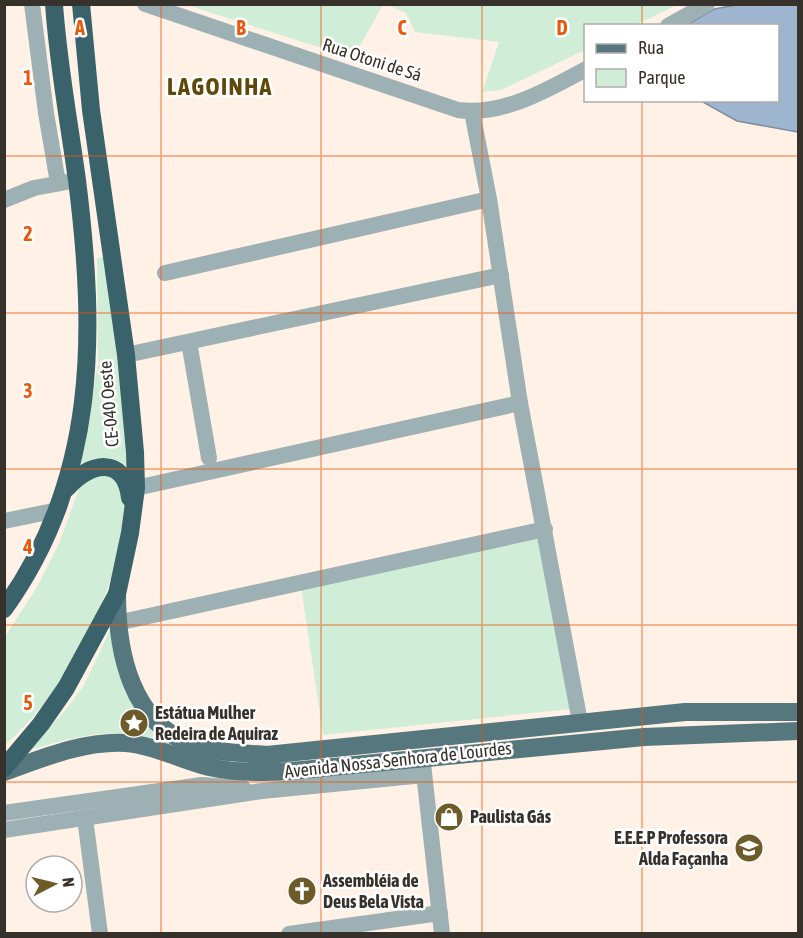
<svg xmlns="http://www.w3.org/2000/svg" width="803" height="938" font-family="'Asap Condensed',sans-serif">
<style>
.green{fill:#d0eed7}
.water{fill:#9eb5d0;stroke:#7f8d9e;stroke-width:1.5}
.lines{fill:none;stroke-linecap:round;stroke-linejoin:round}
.minor{stroke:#9db0b3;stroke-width:16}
.major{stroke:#55777d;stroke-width:18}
.highway{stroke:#3a626a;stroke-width:18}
.grid{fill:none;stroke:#e8590c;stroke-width:1.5;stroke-opacity:0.55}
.labels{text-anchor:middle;stroke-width:5;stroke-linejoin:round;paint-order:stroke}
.street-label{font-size:18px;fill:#37312b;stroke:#fff}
.poi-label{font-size:18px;font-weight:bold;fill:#37312b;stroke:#fff;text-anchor:start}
.district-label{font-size:24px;font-weight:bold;letter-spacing:1.5px;fill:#5e490a;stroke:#fff}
.grid-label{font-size:20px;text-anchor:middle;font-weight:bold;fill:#e8590c;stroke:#fff;stroke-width:5;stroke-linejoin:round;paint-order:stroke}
</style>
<rect width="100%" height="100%" fill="#fff1e5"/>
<g class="green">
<polygon points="187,5 383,4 383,5 353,58"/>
<polygon points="388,5 677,5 635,25 586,26 585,50 501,90 482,92 499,42 415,32 406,13"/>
<path d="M106 257 123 374 127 467C114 455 93 457 79 466L98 365 97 258Z"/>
<path d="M112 472C116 480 125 492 126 501 126 511 122 523 121 533 109 613 65 691 5 745L4 638 37 587 60 541 78 491 83 481Z"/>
<polygon points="543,534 571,709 323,735 301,586"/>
<path d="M110 630 117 656 167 738 165 742C112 726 81 735 30 750L68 707 84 685Z"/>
</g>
<polygon class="water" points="736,5 798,5 798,132 737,121 701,101 778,100 778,26 685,26 714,9"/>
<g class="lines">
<g class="minor">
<polyline points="32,4 46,113 58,183"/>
<path d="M145 4 458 110C503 116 547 90 586 69"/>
<polyline points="668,26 707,4"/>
<polyline points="472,112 489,199 520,403 580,722"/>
<polyline points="4,200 34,188 67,182"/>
<polyline points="165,273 489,199"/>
<polyline points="189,342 209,458"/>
<polyline points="126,355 501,275"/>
<polyline points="136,488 520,403"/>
<polyline points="4,521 58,510"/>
<polyline points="117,623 545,529"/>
<polyline points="423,764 442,934"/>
<polyline points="4,813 202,785 243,788"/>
<polyline points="85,818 100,934"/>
<polyline points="4,830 262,791 424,775"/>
<polyline points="289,934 440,913"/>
</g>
<g class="major">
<path d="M117 594C117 652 131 723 193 745 216 753 243 753 267 755L685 712H798"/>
<path d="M4 772C43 758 83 741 125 743 154 745 181 760 209 767 236 773 264 773 292 771L644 737 798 731"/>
</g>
<g class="highway">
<path d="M67 488C89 462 125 455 130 498"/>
<path d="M4 609C98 478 96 333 77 180 69 122 58 63 54 4"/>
<polyline points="4,768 41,724 66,688 117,594 130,533 136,488 135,452 126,355 91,110 81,4"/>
</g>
</g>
<path class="grid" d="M161 4V934M321 4V934M482 4V934M642 4V26M642 100V934M4 156H798M4 313H798M4 469H798M4 625H798M4 782H798"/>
<defs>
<g id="sight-disc" transform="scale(1.5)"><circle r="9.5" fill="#6d5b29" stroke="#fff"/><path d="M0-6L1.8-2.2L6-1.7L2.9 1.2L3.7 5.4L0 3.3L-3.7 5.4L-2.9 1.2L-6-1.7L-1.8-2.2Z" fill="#fff"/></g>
<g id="shop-disc" transform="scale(1.5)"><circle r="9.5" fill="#6d5b29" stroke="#fff"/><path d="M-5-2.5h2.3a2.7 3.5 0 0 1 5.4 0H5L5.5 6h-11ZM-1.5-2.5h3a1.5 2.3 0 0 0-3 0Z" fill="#fff"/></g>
<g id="university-disc" transform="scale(1.5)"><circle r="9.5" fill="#6d5b29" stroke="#fff"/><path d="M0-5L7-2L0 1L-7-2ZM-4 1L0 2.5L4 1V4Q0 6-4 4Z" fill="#fff"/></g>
<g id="church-disc" transform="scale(1.5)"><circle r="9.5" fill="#6d5b29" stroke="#fff"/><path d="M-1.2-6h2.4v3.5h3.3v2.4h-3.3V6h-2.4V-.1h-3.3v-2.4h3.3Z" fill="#fff"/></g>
</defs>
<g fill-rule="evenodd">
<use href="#sight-disc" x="134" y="723"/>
<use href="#shop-disc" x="449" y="817"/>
<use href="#university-disc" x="749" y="848"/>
<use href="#church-disc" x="302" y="891"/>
</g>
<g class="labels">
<g class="street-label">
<text transform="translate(372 60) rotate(18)" y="6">Rua Otoni de Sá</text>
<text transform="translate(109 404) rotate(-95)" y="6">CE-040 Oeste</text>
<text transform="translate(398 760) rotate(-6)" y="6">Avenida Nossa Senhora de Lourdes</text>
</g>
<g class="poi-label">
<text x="155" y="719">Estátua Mulher<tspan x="155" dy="21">Redeira de Aquiraz</tspan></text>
<text x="470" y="823">Paulista Gás</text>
<text x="728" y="844" text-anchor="end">E.E.E.P Professora<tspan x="728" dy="21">Alda Façanha</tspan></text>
<text x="323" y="887">Assembléia de<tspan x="323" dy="21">Deus Bela Vista</tspan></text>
</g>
<g class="district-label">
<text x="220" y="95">LAGOINHA</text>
</g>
</g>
<g class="grid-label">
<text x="80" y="35">A</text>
<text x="241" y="35">B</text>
<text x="402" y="35">C</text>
<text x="562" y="35">D</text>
<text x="28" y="85">1</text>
<text x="28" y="241">2</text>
<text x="28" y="398">3</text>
<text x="28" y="554">4</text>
<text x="28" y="710">5</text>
</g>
<rect width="803" height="938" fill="none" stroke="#37312b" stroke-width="12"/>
<rect x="584" y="24" width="195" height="78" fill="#ffffff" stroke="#afadaa" stroke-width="1.5"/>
<rect x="596" y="44" width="30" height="9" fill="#55777d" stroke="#afadaa" stroke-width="1.5"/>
<text x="638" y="54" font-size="18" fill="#37312b">Rua</text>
<rect x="596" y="69" width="30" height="18" fill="#d0eed7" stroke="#afadaa" stroke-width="1.5"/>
<text x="638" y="84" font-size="18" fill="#37312b">Parque</text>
<g transform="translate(54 884) rotate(83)"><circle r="28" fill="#ffffff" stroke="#afadaa" stroke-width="1.5"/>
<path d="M0-4.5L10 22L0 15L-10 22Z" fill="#6d5b29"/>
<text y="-9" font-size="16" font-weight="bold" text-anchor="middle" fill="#37312b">N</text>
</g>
</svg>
